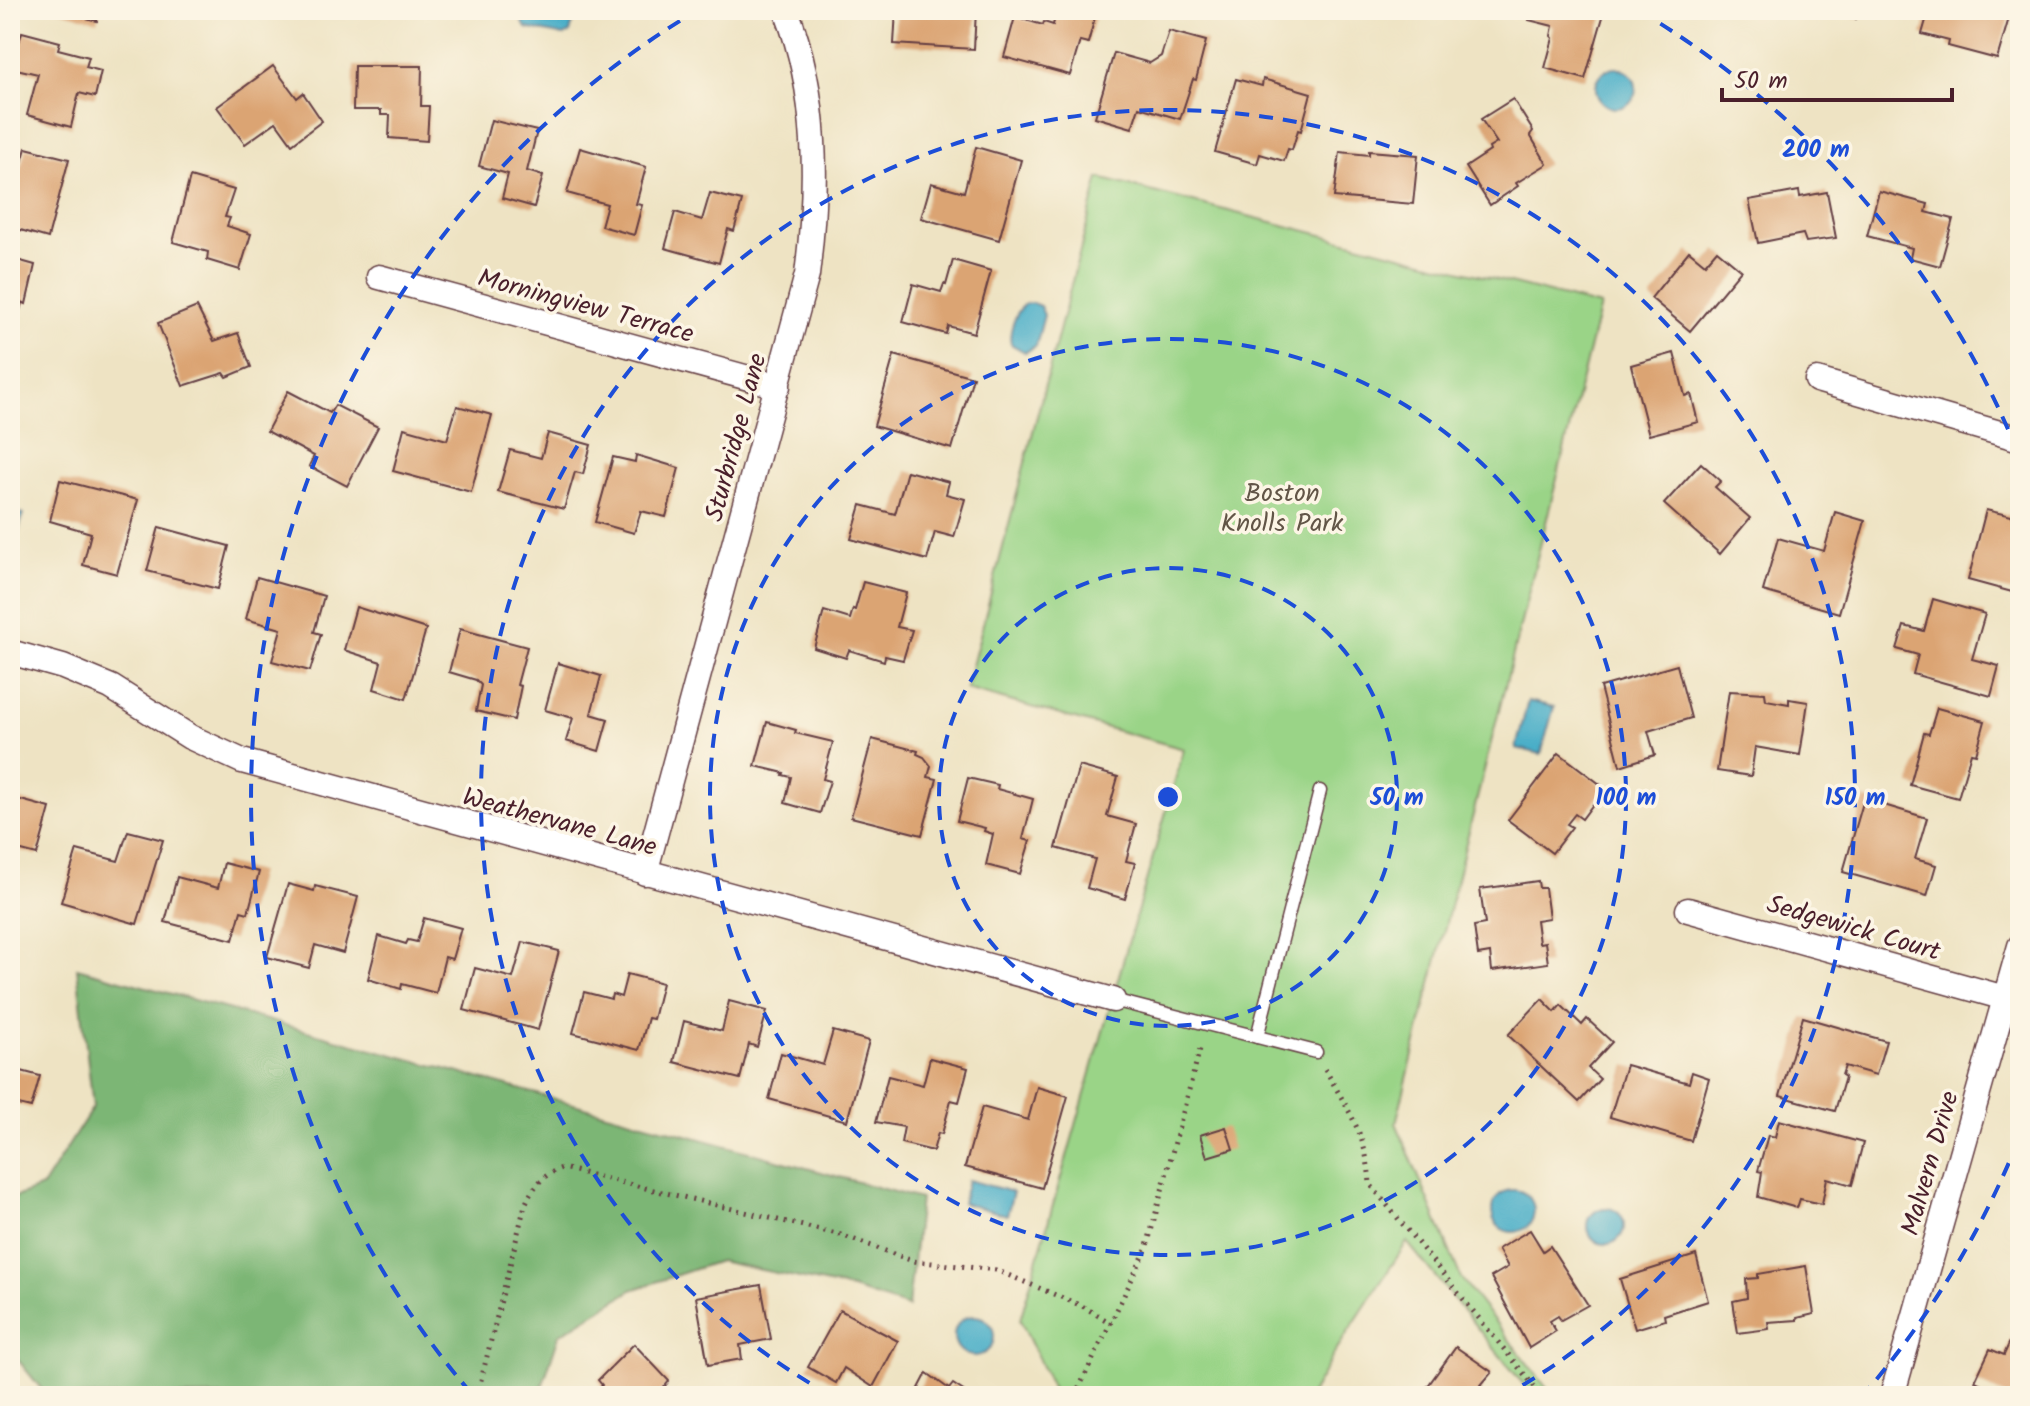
<svg xmlns="http://www.w3.org/2000/svg" width="2030" height="1406" font-family="Kalam,sans-serif">
<style>
.green{fill:#9ad487;stroke:#727a59;stroke-width:2}
.forest{fill:#7bb674;stroke:#626a50;stroke-width:2}
.water{fill:#48aec8;stroke:#49667a;stroke-width:2}
.building{fill:#dba473}
.lines{fill:none;stroke-linecap:round;stroke-linejoin:round}
.service-casing{stroke:#633c42;stroke-width:15}
.minor-casing{stroke:#633c42;stroke-width:27}
.path{stroke:#633c42;stroke-width:5;stroke-dasharray:2 6;stroke-linecap:butt}
.service{stroke:#fff;stroke-width:12}
.minor{stroke:#fff;stroke-width:24}
.ring{fill:none;stroke:#1d4ed8;stroke-width:4;stroke-dasharray:14 10}
.labels{text-anchor:middle;stroke-width:7;stroke-linejoin:round;paint-order:stroke}
.street-label{font-size:26px;fill:#4a1f2b;stroke:#fcf5e5}
.park-label{font-size:26px;fill:#625547;stroke:#fcf5e5}
.centre{fill:#1d4ed8;stroke:#fcf5e5;stroke-width:4}
.ring-label{font-size:24px;text-anchor:middle;font-weight:bold;fill:#1d4ed8;stroke:#fcf5e5;stroke-width:7;stroke-linejoin:round;paint-order:stroke}
</style>
<rect width="100%" height="100%" fill="#fcf5e5"/>
<filter id="ink" filterUnits="userSpaceOnUse"><feTurbulence type="fractalNoise" baseFrequency=".0125" numOctaves="2"/><feDisplacementMap in="SourceGraphic" scale="16" xChannelSelector="R" yChannelSelector="G"/><feConvolveMatrix kernelMatrix="1 2 1 2 8 2 1 2 1" color-interpolation-filters="sRGB"/></filter>
<filter id="wash" filterUnits="userSpaceOnUse"><feTurbulence type="fractalNoise" baseFrequency=".006" numOctaves="4" result="noise"/><feDisplacementMap in="SourceGraphic" scale="32" xChannelSelector="R" yChannelSelector="G"/><feGaussianBlur stdDeviation="1.8" result="paint"/><feColorMatrix in="noise" values="0 0 0 0 0 0 0 0 0 0 0 0 0 0 0 0 0 1.4 0 .05"/><feComposite in="paint" operator="in"/></filter>
<g filter="url(#wash)">
<rect width="100%" height="100%" fill="#eee3c3"/>
<polygon class="green" points="1099,178 1600,306 1396,1123 1461,1278 1553,1396 1533,1396 1407,1242 1335,1352 1310,1396 1056,1396 1020,1320 1184,749 966,689"/>
<polygon class="forest" points="77,968 920,1199 908,1307 852,1289 719,1261 632,1290 559,1335 539,1396 47,1396 10,1350 10,1199 42,1187 93,1107"/>
<g class="water">
<polygon points="524,10 576,10 570,33 564,36 526,28 522,21"/>
<circle cx="1616" cy="88" r="20"/>
<path d="M1032 303 1040 306 1044 315 1036 346 1025 352 1011 344C1008 331 1016 313 1024 304Z"/>
<polygon points="10,511 23,514 10,565"/>
<polygon points="1528,701 1554,707 1541,754 1516,748"/>
<polygon points="968,1180 1013,1192 1007,1215 962,1203"/>
<circle cx="1513" cy="1211" r="21"/>
<circle cx="1606" cy="1226" r="18"/>
<circle cx="974" cy="1336" r="20"/>
</g>
<g id="blocks">
<g class="building">
<polygon points="57,10 100,10 97,21"/>
<polygon points="473,10 495,10 493,16"/>
<polygon points="896,10 976,10 974,49 894,44"/>
<polygon points="1057,10 1097,10 1088,43 1080,41 1070,75 1004,57 1015,17 1043,25 1044,22 1053,25"/>
<polygon points="1532,10 1605,10 1585,79 1545,68 1553,38 1551,36 1553,26 1529,20"/>
<polygon points="1843,10 1862,10 1856,19"/>
<polygon points="1929,10 1979,10 2009,18 1997,59 1948,46 1949,41 1922,34"/>
<polygon points="1169,31 1206,41 1196,80 1193,79 1180,119 1139,107 1132,128 1095,117 1114,53 1150,63 1161,56"/>
<polygon points="22,32 60,42 58,49 89,57 86,67 101,71 95,97 79,93 71,127 27,115 38,74 12,68"/>
<polygon points="273,66 297,98 303,93 322,121 292,144 276,122 245,144 217,107"/>
<polygon points="354,66 422,66 421,106 429,106 427,141 389,138 390,115 381,115 381,110 353,110"/>
<polygon points="1236,79 1262,86 1263,79 1311,93 1301,131 1298,130 1292,150 1288,149 1284,161 1260,154 1257,164 1215,152"/>
<polygon points="1513,99 1533,131 1530,135 1547,164 1516,183 1518,186 1490,205 1466,167 1490,151 1489,148 1497,143 1481,119"/>
<polygon points="491,120 537,131 527,171 543,176 534,207 502,198 508,174 479,166"/>
<polygon points="976,147 1021,160 999,240 921,218 931,183 964,192"/>
<polygon points="26,148 69,159 48,238 10,227 10,189 14,190"/>
<polygon points="580,148 646,167 636,204 642,205 634,235 601,226 607,204 567,193"/>
<polygon points="1369,151 1418,155 1413,204 1334,197 1340,152 1369,155"/>
<polygon points="190,177 234,190 225,217 230,218 227,226 251,234 240,270 207,260 208,252 173,242"/>
<polygon points="1799,191 1800,197 1827,192 1836,238 1806,242 1803,234 1758,243 1749,200"/>
<polygon points="1879,191 1928,204 1926,212 1953,219 1940,266 1910,258 1912,248 1867,236"/>
<polygon points="710,193 742,201 734,231 728,229 719,263 665,248 675,212 702,220"/>
<polygon points="1717,250 1741,270 1690,331 1651,298 1689,251 1705,264"/>
<polygon points="10,258 35,265 26,304 22,302 15,332 10,331"/>
<polygon points="953,260 991,271 974,333 948,326 946,334 903,322 913,284 941,292 944,284 946,285"/>
<polygon points="197,307 214,341 238,333 251,367 227,377 224,373 183,386 158,323"/>
<polygon points="1674,353 1685,396 1691,394 1698,422 1649,435 1631,365"/>
<polygon points="894,355 973,377 952,449 874,426"/>
<polygon points="288,391 330,413 335,405 378,427 347,486 309,466 314,456 267,431"/>
<polygon points="457,406 492,415 471,492 393,471 404,428 447,440"/>
<polygon points="548,433 591,445 583,474 575,472 564,509 498,492 510,450 541,458"/>
<polygon points="636,455 679,468 666,517 641,511 634,533 595,522 613,457 635,462"/>
<polygon points="1701,463 1721,481 1715,487 1750,518 1720,554 1664,504"/>
<polygon points="907,471 949,482 946,494 965,499 954,537 935,532 927,560 851,539 861,505 895,514"/>
<polygon points="60,480 138,500 117,574 83,565 91,533 50,521"/>
<polygon points="1986,510 2020,518 2020,563 2012,592 1968,580"/>
<polygon points="1835,512 1865,521 1839,613 1763,591 1778,538 1824,551"/>
<polygon points="159,527 229,546 218,589 147,571"/>
<polygon points="257,577 324,596 314,632 321,634 310,671 272,661 281,629 246,619"/>
<polygon points="863,582 906,593 897,627 912,630 903,660 885,656 884,661 849,650 846,658 814,648 824,611 850,619 853,609 855,610"/>
<polygon points="1933,599 1985,614 1972,659 1999,666 1991,696 1913,674 1918,655 1897,649 1904,626 1924,631"/>
<polygon points="356,607 426,629 406,699 374,689 381,662 344,650"/>
<polygon points="460,629 527,647 517,685 521,686 514,720 476,711 481,685 476,680 449,672"/>
<polygon points="558,663 601,676 591,714 608,719 599,751 566,741 573,718 545,710"/>
<polygon points="1677,665 1691,718 1648,731 1655,755 1620,766 1600,687"/>
<polygon points="1729,691 1765,693 1766,700 1789,704 1789,699 1808,702 1800,755 1755,747 1751,776 1717,771"/>
<polygon points="1937,708 1985,721 1976,754 1971,753 1958,798 1910,785 1924,733 1929,734"/>
<polygon points="767,722 796,730 795,733 833,742 823,779 830,781 820,813 785,803 791,777 783,775 784,773 755,766"/>
<polygon points="872,739 918,751 917,754 924,757 931,766 928,777 937,779 922,835 851,817"/>
<polygon points="1559,753 1605,788 1582,819 1575,814 1567,824 1572,827 1552,853 1508,820"/>
<polygon points="1079,766 1118,777 1107,816 1136,824 1126,861 1135,863 1125,899 1087,888 1095,859 1056,848"/>
<polygon points="968,778 998,785 997,789 1033,799 1023,839 1030,841 1020,874 986,865 993,834 984,831 985,828 957,821"/>
<polygon points="10,797 50,808 37,855 10,848"/>
<polygon points="1864,799 1927,818 1915,859 1936,865 1927,896 1843,872"/>
<polygon points="128,831 163,840 137,924 61,902 77,850 118,861"/>
<polygon points="224,863 259,872 248,913 241,911 233,940 165,922 177,877 218,888"/>
<polygon points="1538,881 1539,888 1545,888 1549,918 1536,920 1539,943 1545,942 1548,963 1492,971 1490,953 1478,955 1474,926 1485,924 1480,889"/>
<polygon points="288,884 314,891 315,886 358,897 343,953 315,945 309,968 267,957"/>
<polygon points="424,918 461,928 452,959 445,957 436,993 402,984 401,989 368,979 379,936 406,944 408,940 417,942"/>
<polygon points="523,942 559,951 538,1030 464,1010 475,968 513,978"/>
<polygon points="627,974 662,983 653,1019 648,1018 639,1050 573,1033 584,992 611,999 612,994 621,997"/>
<polygon points="1542,999 1555,1012 1561,1005 1582,1025 1587,1019 1612,1042 1588,1068 1600,1079 1579,1102 1508,1035"/>
<polygon points="729,1001 767,1011 757,1047 749,1044 740,1079 674,1062 684,1021 722,1031"/>
<polygon points="1803,1017 1886,1041 1876,1075 1845,1066 1842,1075 1845,1077 1835,1111 1780,1096"/>
<polygon points="833,1031 869,1041 847,1121 769,1099 781,1053 823,1065"/>
<polygon points="930,1058 968,1068 959,1102 951,1100 942,1134 938,1133 933,1151 901,1143 904,1127 876,1122 888,1076 923,1085"/>
<polygon points="1626,1065 1689,1083 1692,1072 1709,1078 1691,1141 1610,1117"/>
<polygon points="10,1068 40,1076 31,1108 10,1103"/>
<polygon points="1037,1087 1068,1096 1042,1188 965,1167 982,1107 1028,1120"/>
<polygon points="1779,1120 1863,1143 1852,1185 1827,1178 1822,1204 1800,1199 1797,1208 1758,1197 1762,1172 1758,1171 1768,1135 1775,1137"/>
<polygon points="1226,1127 1233,1149 1207,1157 1200,1135"/>
<polygon points="1530,1230 1543,1251 1550,1246 1588,1305 1561,1320 1558,1316 1550,1321 1556,1331 1529,1348 1491,1277 1508,1267 1498,1249"/>
<polygon points="1696,1255 1708,1301 1664,1315 1665,1320 1635,1329 1620,1279"/>
<polygon points="1806,1266 1814,1314 1797,1318 1797,1320 1768,1322 1769,1329 1738,1333 1733,1301 1747,1298 1746,1279 1758,1278 1758,1274"/>
<polygon points="761,1285 771,1339 740,1345 742,1359 708,1365 696,1297"/>
<polygon points="840,1310 898,1341 873,1387 844,1368 836,1383 808,1367"/>
<polygon points="2012,1337 2020,1340 2020,1396 2007,1396 1975,1381 1990,1349 2004,1355"/>
<polygon points="634,1344 669,1381 657,1396 595,1396 602,1385 598,1380"/>
<polygon points="1456,1347 1492,1372 1481,1385 1483,1387 1476,1396 1425,1396 1422,1394"/>
<polygon points="927,1373 949,1389 953,1384 971,1396 915,1396"/>
</g>
</g>
</g>
<g filter="url(#ink)">
<use href="#blocks" fill-opacity="0" stroke="#633c42" stroke-width="2"/>
<g class="lines">
<g class="service-casing">
<g id="service">
<polyline points="1113,1000 1316,1052"/>
<polyline points="1257,1037 1320,791"/>
</g>
</g>
<g class="minor-casing">
<g id="minor">
<polyline points="379,277 778,386"/>
<polyline points="1817,380 2020,439"/>
<polyline points="10,652 63,667 111,687 190,737 242,761 1113,1000"/>
<path d="M645 873 807 275C818 186 819 95 786 10"/>
<polyline points="1688,910 2005,998"/>
<polyline points="1892,1396 2020,946"/>
</g>
</g>
<g class="path">
<path d="M1325 1069C1348 1110 1367 1135 1370 1184L1542 1396"/>
<path d="M477 1396 525 1205C533 1187 543 1174 562 1168L841 1235 913 1261 996 1270 1082 1306 1111 1323"/>
<polyline points="1075,1396 1146,1250 1201,1045"/>
</g>
<use href="#service" class="service"/>
<use href="#minor" class="minor"/>
</g>
</g>
<g class="ring">
<circle cx="1168" cy="797" r="229"/>
<circle cx="1168" cy="797" r="458"/>
<path d="M830 1395A687 687 0 1 1 1506 1395"/>
<path d="M2018 1141A917 917 0 0 1 1865 1393M471 1393A917 917 0 0 1 696 11M1640 11A917 917 0 0 1 2018 453"/>
</g>
<g class="labels">
<g class="street-label">
<text transform="translate(586 305) rotate(15)" y="9">Morningview Terrace</text>
<text transform="translate(735 437) rotate(-75)" y="9">Sturbridge Lane</text>
<text transform="translate(560 821) rotate(15)" y="9">Weathervane Lane</text>
<text transform="translate(1854 927) rotate(16)" y="9">Sedgewick Court</text>
<text transform="translate(1929 1163) rotate(-74)" y="9">Malvern Drive</text>
</g>
<g class="park-label">
<text x="1282" y="501">Boston<tspan x="1282" dy="30">Knolls Park</tspan></text>
</g>
</g>
<circle cx="1168" cy="797" r="12" class="centre"/>
<g class="ring-label">
<text x="1816" y="157">200 m</text>
<text x="1397" y="805">50 m</text>
<text x="1626" y="805">100 m</text>
<text x="1855" y="805">150 m</text>
</g>
<rect width="2030" height="1406" fill="none" stroke="#fcf5e5" stroke-width="40"/>
<path d="M1722 88v12h230v-12" fill="none" stroke="#4a1f2b" stroke-width="4"/>
<text x="1734" y="88" font-size="24" fill="#4a1f2b" stroke="#fcf5e5" stroke-width="6" paint-order="stroke">50 m</text>
</svg>
